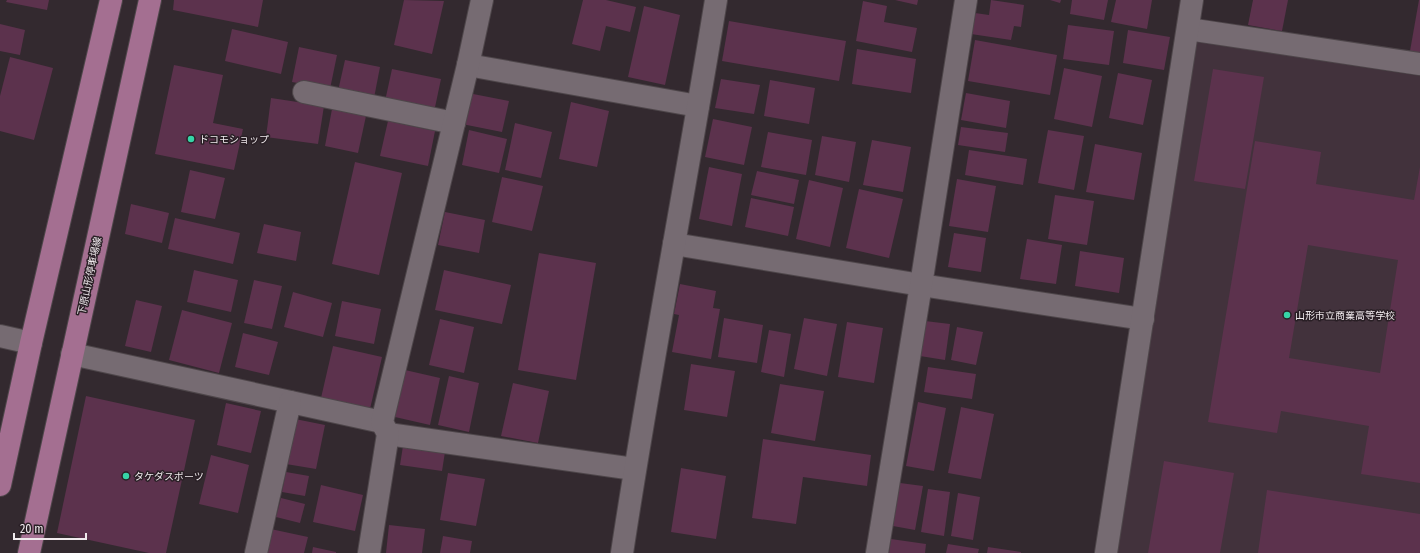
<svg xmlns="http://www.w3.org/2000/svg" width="1420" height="553" font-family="'Fira Sans Condensed','Noto Sans JP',sans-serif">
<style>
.built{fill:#42323c}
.building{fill:#5c324d;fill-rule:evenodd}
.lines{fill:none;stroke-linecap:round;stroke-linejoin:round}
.minor-casing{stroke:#4e464a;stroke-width:24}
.major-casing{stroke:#4e464a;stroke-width:24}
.minor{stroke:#766b72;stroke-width:22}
.major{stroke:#a46f91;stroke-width:22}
.poi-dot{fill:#36d4a7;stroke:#291f25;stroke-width:1.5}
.labels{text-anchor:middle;stroke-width:3;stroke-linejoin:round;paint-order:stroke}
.poi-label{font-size:10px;fill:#f0eaed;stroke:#291f25;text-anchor:start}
.street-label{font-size:10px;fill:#f0eaed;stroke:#291f25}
</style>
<rect width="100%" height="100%" fill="#33292f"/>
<polygon class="built" points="1197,41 1420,76 1420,553 1116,553"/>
<g class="building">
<polygon points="7,0 49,0 47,10 6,2"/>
<polygon points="174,0 263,0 258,27 173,10"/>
<polygon points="404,0 444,1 432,54 394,45"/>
<polygon points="583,0 606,0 636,7 630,32 606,26 600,51 572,44"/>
<polygon points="895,0 918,0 917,5"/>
<polygon points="991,0 1024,5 1021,27 1014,26 1011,40 971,34 975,13 989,15"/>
<polygon points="1050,0 1061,0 1060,3"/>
<polygon points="1072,0 1108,0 1104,20 1070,14"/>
<polygon points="1116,0 1152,0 1147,29 1111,22"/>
<polygon points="1253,0 1288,0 1282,31 1248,25"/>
<polygon points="1419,0 1420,0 1420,53 1410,51"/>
<polygon points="863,1 887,6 884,22 917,28 912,52 856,41"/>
<polygon points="644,6 680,15 665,85 628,77"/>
<polygon points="729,21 846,41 839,81 722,61"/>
<polygon points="0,24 25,30 20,55 0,51"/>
<polygon points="1068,25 1114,31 1109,65 1063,59"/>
<polygon points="232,29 288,42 281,74 225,61"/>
<polygon points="1128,30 1170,37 1164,70 1123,63"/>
<polygon points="975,40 1057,55 1050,95 968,81"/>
<polygon points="299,47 337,55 330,89 292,82"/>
<polygon points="857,49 916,59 911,93 852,84"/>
<polygon points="10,57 53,68 34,140 0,131 0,96"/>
<polygon points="345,60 380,67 374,98 338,91"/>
<polygon points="174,65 223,75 213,123 243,129 234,170 155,154"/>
<polygon points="1064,68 1102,76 1092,127 1054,119"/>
<polygon points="392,69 441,79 434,112 385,101"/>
<polygon points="1213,69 1264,77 1245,189 1194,181"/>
<polygon points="1118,73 1152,80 1143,125 1109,118"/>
<polygon points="721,79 760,85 754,114 715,108"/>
<polygon points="770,80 815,88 809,124 764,116"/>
<polygon points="468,93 509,101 502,132 462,124"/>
<polygon points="966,93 1010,101 1006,128 961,120"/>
<polygon points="271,98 324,106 318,144 266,137"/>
<polygon points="571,102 609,111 597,167 559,159"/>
<polygon points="332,109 366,116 358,153 325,146"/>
<polygon points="713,119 752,127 744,165 705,157"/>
<polygon points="388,121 435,131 428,166 380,156"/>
<polygon points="515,123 552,132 541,178 505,170"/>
<polygon points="961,127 1008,133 1005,152 958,145"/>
<polygon points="469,130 507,139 499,173 462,165"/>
<polygon points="1048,130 1084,136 1074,190 1038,183"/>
<polygon points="768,132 812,140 806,175 761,167"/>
<polygon points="822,136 856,142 849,182 815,175"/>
<polygon points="872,140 911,147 903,192 863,185"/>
<path d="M1255 141 1321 152 1316 184 1414 200 1420 167V483L1361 474 1369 426 1281 411 1277 433 1208 422ZM1308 245 1398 260 1380 373 1289 358Z"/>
<polygon points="1095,144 1142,153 1134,200 1086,192"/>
<polygon points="969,150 1027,159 1023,185 965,175"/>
<polygon points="355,162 402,173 379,275 332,264"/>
<polygon points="709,167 742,174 732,226 699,219"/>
<polygon points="190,170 225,178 215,219 181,212"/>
<polygon points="757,171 799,180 794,204 751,195"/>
<polygon points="502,177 543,186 532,231 492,222"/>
<polygon points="957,179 996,186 988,232 949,226"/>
<polygon points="809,180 843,188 830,247 796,239"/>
<polygon points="859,189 903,199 889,258 846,248"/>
<polygon points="1055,195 1094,201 1087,245 1048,239"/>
<polygon points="751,198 794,207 788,236 745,227"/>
<polygon points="131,204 169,213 162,243 125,234"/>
<polygon points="445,212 485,220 479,253 438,245"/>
<polygon points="175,218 240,233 233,264 168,249"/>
<polygon points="264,224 301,232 296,261 257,253"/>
<polygon points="954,233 986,238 981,272 948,267"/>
<polygon points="1027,239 1062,245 1056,284 1020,279"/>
<polygon points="1080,251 1124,258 1119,293 1075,286"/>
<polygon points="539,253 596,263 576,380 518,370"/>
<polygon points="194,270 238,280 231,312 187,302"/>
<polygon points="444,270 511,285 502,324 435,310"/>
<polygon points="254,280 282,286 272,329 244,323"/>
<polygon points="680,284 716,291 713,308 720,309 711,359 672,352 679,315 674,314"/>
<polygon points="293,292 332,303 323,337 284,327"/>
<polygon points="136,300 162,306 151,352 125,346"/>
<polygon points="342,301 381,309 374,344 335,336"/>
<polygon points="182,310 232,323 219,373 169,360"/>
<polygon points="724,318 763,325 757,363 718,357"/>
<polygon points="804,318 837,324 827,376 794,369"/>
<polygon points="440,319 474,327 464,373 429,365"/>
<polygon points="925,321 950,324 945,360 920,356"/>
<polygon points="847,322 883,328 874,383 838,377"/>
<polygon points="957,327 983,332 976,365 951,360"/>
<polygon points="769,330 791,334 784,377 761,372"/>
<polygon points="243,333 278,342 269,375 235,367"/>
<polygon points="333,346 382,357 370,409 321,398"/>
<polygon points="691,364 735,371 727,417 684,410"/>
<polygon points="928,367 976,374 972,399 924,392"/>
<polygon points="405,370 440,378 430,425 395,417"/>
<polygon points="449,376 479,383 469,432 438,425"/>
<polygon points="513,383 549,391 538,443 501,436"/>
<polygon points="780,384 824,391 815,441 771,433"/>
<polygon points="86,396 195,420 166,553 149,553 57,533"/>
<polygon points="918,402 946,408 934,471 906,466"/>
<polygon points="226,403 261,411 251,453 217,445"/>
<polygon points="961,407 994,414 981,479 948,473"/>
<polygon points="295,419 325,425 316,469 286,464"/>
<polygon points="763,439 871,455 867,486 803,477 796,524 752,518"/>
<polygon points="403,446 445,452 442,471 400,465"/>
<polygon points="211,455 249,465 238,513 199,504"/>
<polygon points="1164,461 1234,473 1220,553 1148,553"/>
<polygon points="681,468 726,476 716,539 671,532"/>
<polygon points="286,472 309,476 305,496 282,492"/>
<polygon points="448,473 485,479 476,526 440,520"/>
<polygon points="900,483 923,486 915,530 893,526"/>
<polygon points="321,485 363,495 355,531 313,522"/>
<polygon points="928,489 950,492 944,536 921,532"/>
<polygon points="1267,490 1420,514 1420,553 1258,553"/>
<polygon points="958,493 980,497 973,540 951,536"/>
<polygon points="281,498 305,504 300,523 276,517"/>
<polygon points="389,525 425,529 422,553 386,553"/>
<polygon points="266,528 308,537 304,553 261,553"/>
<polygon points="443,536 472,541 470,553 440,553"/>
<polygon points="891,539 926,544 925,553 889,553"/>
<polygon points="948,544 979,549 978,553 946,553"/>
<polygon points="313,547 336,552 336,553 312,553"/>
<polygon points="988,547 1021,552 1021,553 987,553"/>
</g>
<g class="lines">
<g class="minor-casing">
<g id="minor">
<polyline points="1188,29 1420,64"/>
<polyline points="468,65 698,106"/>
<polyline points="304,92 454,123"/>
<polyline points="674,244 921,285 1143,319"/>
<polyline points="0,336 31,343"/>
<polyline points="72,354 382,422"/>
<polyline points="388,434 634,469"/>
<polyline points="256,553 290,402"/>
<polyline points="369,553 388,434 382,422 468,65 482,0"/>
<path d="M622 553C650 368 686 185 716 0"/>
<polyline points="877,553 921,285 966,0"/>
<polyline points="1106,553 1192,0"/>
</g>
</g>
<g class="major-casing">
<g id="major">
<polyline points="0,485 31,343 111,0"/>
<polyline points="29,553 150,0"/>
</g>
</g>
<use href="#minor" class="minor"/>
<use href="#major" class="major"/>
</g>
<g class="poi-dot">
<circle cx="191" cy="139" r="4"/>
<circle cx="1287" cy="315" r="4"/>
<circle cx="126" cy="476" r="4"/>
</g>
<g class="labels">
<g class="poi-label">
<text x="199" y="143">ドコモショップ</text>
<text x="1295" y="319">山形市立商業高等学校</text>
<text x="134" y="480">タケダスポーツ</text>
</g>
<g class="street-label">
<text transform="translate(89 276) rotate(-78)" y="4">下原山形停車場線</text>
</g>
</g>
<path d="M14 533v6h72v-6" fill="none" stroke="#f0eaed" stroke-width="2"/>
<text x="20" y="533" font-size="12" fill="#f0eaed" stroke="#291f25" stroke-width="3" paint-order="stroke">20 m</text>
</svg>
